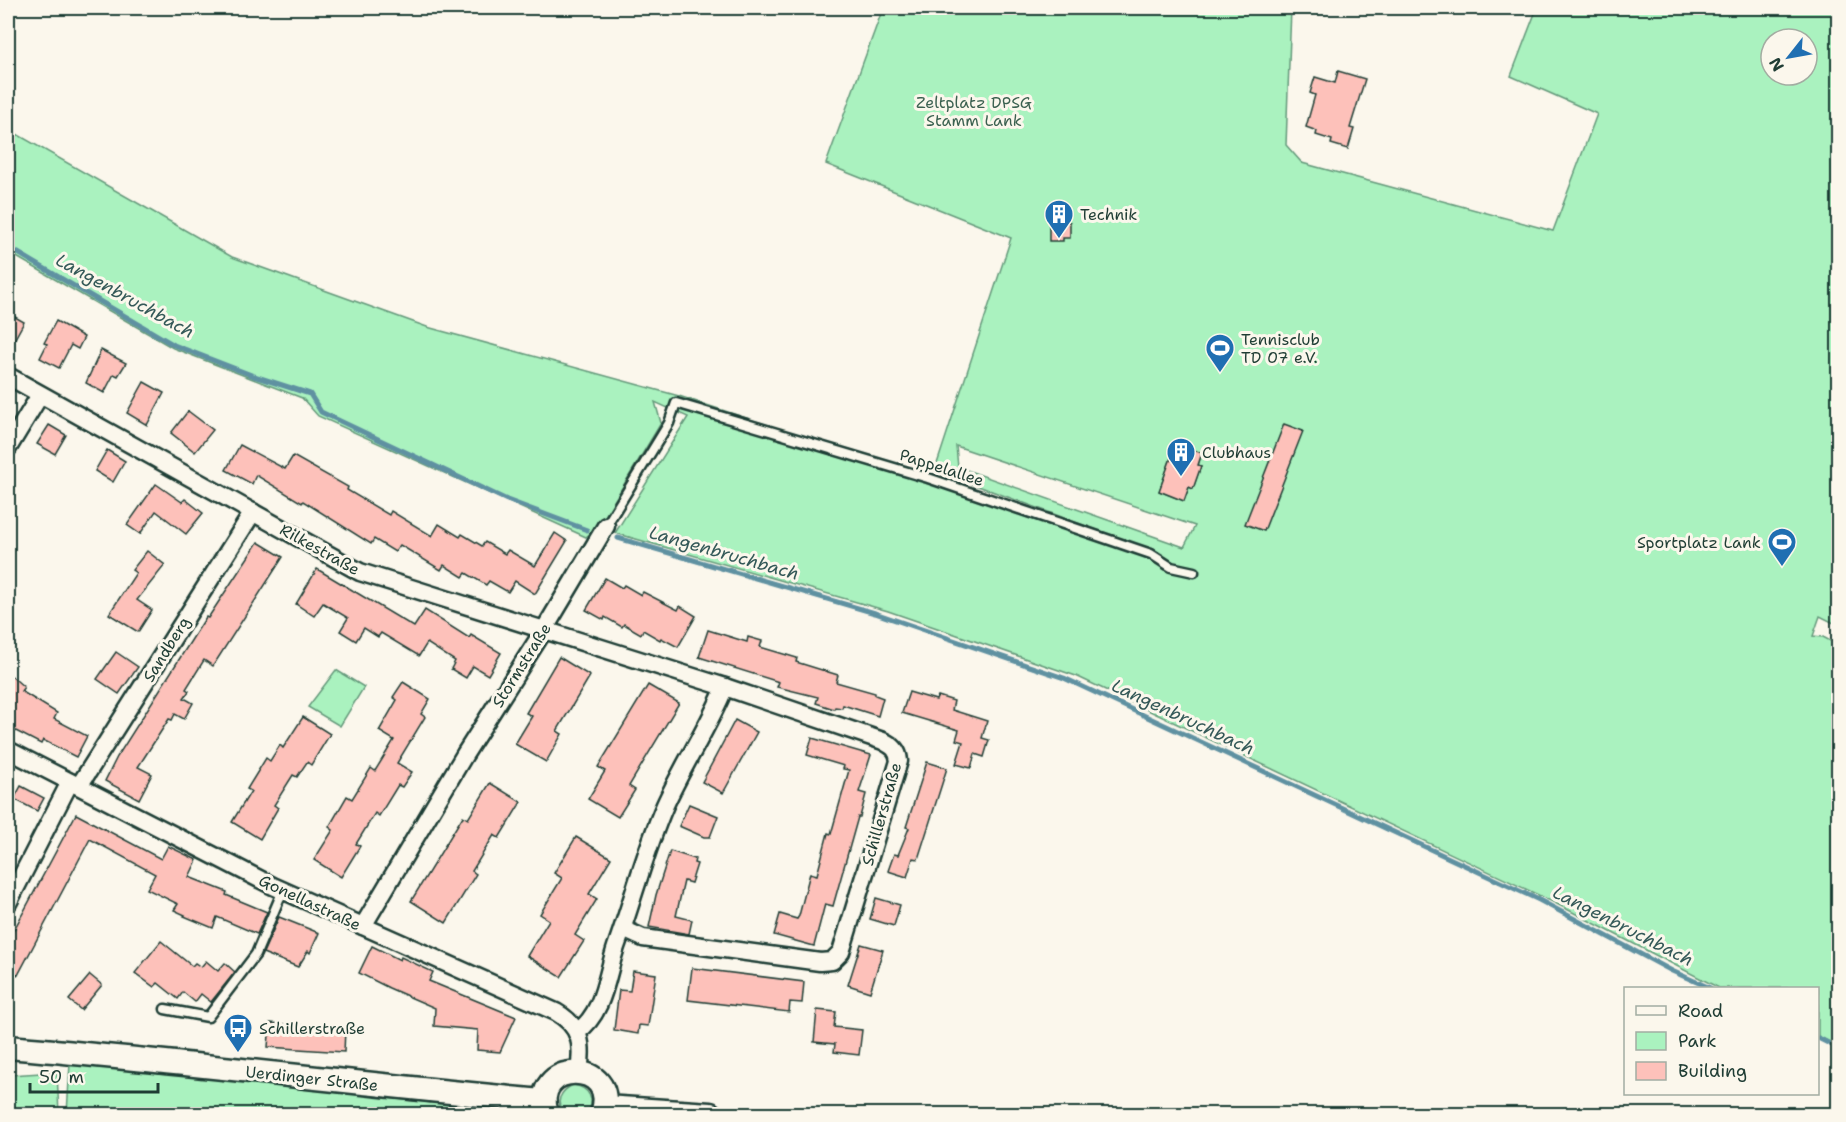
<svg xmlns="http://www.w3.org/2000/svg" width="1846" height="1122" font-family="'Shantell Sans',sans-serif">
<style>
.green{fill:#aaf2bf;stroke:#64987a;stroke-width:1.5;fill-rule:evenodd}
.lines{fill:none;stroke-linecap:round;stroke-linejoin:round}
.stream{stroke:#5f91a1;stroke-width:5}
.building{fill:#fdc1ba;stroke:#1f3d34;stroke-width:1.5}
.lane-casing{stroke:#1f3d34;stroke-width:13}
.street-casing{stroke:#1f3d34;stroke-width:21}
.secondary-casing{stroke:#1f3d34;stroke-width:27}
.lane{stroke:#fbf7ec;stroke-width:8}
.street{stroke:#fbf7ec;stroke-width:16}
.secondary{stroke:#fbf7ec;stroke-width:22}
.labels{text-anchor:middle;stroke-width:6;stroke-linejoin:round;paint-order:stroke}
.park-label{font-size:16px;fill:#3b6150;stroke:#fbf7ec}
.poi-label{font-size:16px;fill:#1f3d34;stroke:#fbf7ec;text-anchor:start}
.street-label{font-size:16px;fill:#1f3d34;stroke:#fbf7ec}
.water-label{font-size:18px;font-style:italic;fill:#345958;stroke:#fbf7ec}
</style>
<rect width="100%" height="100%" fill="#fbf7ec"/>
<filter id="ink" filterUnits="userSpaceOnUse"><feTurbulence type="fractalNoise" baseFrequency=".0167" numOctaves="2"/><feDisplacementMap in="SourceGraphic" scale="12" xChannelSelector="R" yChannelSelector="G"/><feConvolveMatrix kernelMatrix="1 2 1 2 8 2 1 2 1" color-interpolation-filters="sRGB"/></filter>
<g filter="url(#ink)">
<g class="green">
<path d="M883 8H1291L1286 145 1302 163 1553 231 1597 114 1511 76 1537 8H1838V625L1820 616 1813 636 1823 637 1838 645V1046L1818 1036V988H1719L1553 902 1076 676 888 611 615 533 688 417 655 402 661 423 599 526 586 537 318 416 302 398 173 348 8 252V129L232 257 427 327 679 396 1159 553 935 470 1011 238 826 164ZM1771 39H1807V75H1771ZM1176 444 1202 454 1198 465 1201 466 1193 488 1189 487 1184 501 1159 491ZM956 446 1195 526 1184 547 958 467Z"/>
<polygon points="336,670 364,687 340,726 308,707"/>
<polygon points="70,1063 532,1114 67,1114"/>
<polygon points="57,1072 59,1114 13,1114 10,1075"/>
<path d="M573 1085C589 1087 597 1101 586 1114H565C554 1103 560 1091 573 1085Z"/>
</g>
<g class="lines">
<g class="stream">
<polyline points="8,247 174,345 254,376 310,394 321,412 507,500 587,530"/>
<polyline points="618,538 875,613 1064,678 1539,900 1672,971 1710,988"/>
<polyline points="1818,1038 1838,1048"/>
</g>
</g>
<g class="building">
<polygon points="1338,71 1365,79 1350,128 1354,129 1348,149 1331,144 1332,140 1316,135 1317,131 1306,127 1315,95 1310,93 1315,77 1335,83"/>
<polygon points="1049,221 1070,222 1070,238 1063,238 1063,241 1049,241"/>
<polygon points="8,313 24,322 8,351"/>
<polygon points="56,321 84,337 78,349 71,345 59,368 40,358 47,344 44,343"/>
<polygon points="101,350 126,363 118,376 114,374 104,393 86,383"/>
<polygon points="144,382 164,393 147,425 127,413"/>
<polygon points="188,411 213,430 195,452 171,433"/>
<polygon points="1284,424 1303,431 1264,531 1245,524"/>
<polygon points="49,425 66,435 55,454 37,444"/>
<polygon points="1176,444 1202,453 1198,465 1201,466 1193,489 1189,487 1184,501 1159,491"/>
<polygon points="240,445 285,469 293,456 348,487 347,490 389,515 391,511 432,536 439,524 460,537 462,534 482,546 485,542 505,554 508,550 535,566 555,533 567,541 535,594 515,581 508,592 489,581 486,585 466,573 463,577 444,565 441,570 400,545 395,552 374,539 371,544 303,501 302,503 256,475 252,484 226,470"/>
<polygon points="107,450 125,461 113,482 95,471"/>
<polygon points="156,484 182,502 185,499 203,513 186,534 156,511 140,534 127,525"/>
<polygon points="258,542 283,557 213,666 204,660 186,689 189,691 184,698 193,703 184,719 175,714 172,720 169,719 138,767 152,774 139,799 105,781 117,757 206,617 208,618"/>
<polygon points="147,551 165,565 137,600 152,610 138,632 109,614 136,573 132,570"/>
<polygon points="317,569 414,627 425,610 469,638 471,635 501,653 488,675 473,666 466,678 451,669 455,661 427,643 419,656 381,633 378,637 364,628 356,641 340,631 348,618 323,603 314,616 296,604"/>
<polygon points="605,578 622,588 624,585 641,595 643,592 678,610 680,606 696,616 678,647 661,638 660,640 643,630 641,634 624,624 622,627 605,617 604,620 586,610"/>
<polygon points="708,630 747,642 748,637 762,641 760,647 797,658 796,662 838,675 836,682 875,693 875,695 883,698 878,716 843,705 842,708 835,707 834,709 816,703 818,697 777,687 779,682 699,657"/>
<polygon points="116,652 138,667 119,694 97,679"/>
<polygon points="559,657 590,676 557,731 562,734 546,762 515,744 532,716 526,713"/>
<polygon points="8,673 24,687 21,691 57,713 54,719 87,736 76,757 43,740 41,744 8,727"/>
<polygon points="403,682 430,699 421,714 425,717 397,763 412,772 402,787 398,785 379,816 375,813 356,844 360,846 341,877 314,860 333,830 329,827 347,796 352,799 371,768 375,771 394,740 379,731 397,700 393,697"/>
<polygon points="648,685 679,703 629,786 635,790 618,817 588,799 605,771 598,767"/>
<polygon points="909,692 936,700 938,696 954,701 952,710 987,721 982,738 989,740 984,757 975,754 971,768 956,764 963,742 956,740 959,730 902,713"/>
<polygon points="303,717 330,734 311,765 307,762 297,777 293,775 274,805 278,808 260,839 232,822 251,791 247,789 266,758 270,761 280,745 283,748"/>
<polygon points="735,720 757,732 723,793 702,782"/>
<polygon points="812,738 871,755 859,792 866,794 860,817 858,817 833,906 825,904 814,946 774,935 780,914 797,919 799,916 810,873 817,875 828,833 831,834 849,770 843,769 844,766 807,755"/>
<polygon points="927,762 947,768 918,859 913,858 907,877 888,871 894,854 898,855 909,828 906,827"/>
<polygon points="490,783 521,802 499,838 494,835 472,871 476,874 446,923 411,901 463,816 468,819"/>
<polygon points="21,786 44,798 37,811 14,799"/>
<polygon points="689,804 718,816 710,837 704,837 679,826"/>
<polygon points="76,814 161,859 168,846 197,860 189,877 227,892 226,895 267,912 257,934 217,917 213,928 184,916 185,915 174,910 178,904 147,889 155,874 90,839 18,975 8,970 8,941"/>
<polygon points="576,837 611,858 589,894 597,899 575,935 584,941 561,977 527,956 549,920 540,914 562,878 554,873"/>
<polygon points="670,851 695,859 694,863 697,864 691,883 684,881 676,916 692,920 689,934 649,927 656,895"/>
<polygon points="876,898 900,905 894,926 870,919"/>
<polygon points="279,917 319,933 310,953 308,951 298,967 263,953"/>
<polygon points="161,941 192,966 195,963 201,967 206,961 218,971 225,963 235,972 211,1002 201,994 195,1002 183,992 178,999 158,983 154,987 135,973"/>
<polygon points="861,944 883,950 870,992 848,985"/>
<polygon points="372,946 400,960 401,957 433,972 429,981 516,1017 500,1052 477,1050 478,1030 434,1026 435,1008 389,988 359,973"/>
<polygon points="692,968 804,982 802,1003 790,1002 789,1012 688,1000"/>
<polygon points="633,971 656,974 648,1026 639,1025 638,1034 614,1030 619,990 630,991"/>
<polygon points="90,975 102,985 81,1010 69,1000"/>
<polygon points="817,1010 836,1012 834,1027 862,1030 859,1055 834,1052 835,1044 814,1042"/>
<polygon points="270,1023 345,1029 344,1052 268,1047"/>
</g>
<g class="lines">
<g class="lane-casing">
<g id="lane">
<polyline points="606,526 669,423 676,403 928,478 1151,554 1171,567 1194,572"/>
<polyline points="165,1009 208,1017 256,954 283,890"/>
</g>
</g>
<g class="street-casing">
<g id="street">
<path d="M8 376 360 572 725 687 883 741C893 746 898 750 899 761L841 952 832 961 820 962 643 938 623 929"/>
<polyline points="8,448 40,395"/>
<path d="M8 750 273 886 556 1012C582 1027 583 1045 579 1072"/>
<polyline points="79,786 253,512"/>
<polyline points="8,903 70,782"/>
<polyline points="363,926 465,754 544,630 606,526"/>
<path d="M577 1032C604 1013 606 977 616 947 633 900 645 851 665 805 683 765 708 728 725 687"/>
</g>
</g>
<g class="secondary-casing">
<g id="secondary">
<path d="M8 1047C187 1062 365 1085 544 1101"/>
<polyline points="605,1107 710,1114"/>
<path d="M547 1114C529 1059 621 1059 602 1114"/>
</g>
</g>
<use href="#lane" class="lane"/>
<use href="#street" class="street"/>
<use href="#secondary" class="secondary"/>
</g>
</g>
<defs>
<g id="building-pin" transform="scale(1.5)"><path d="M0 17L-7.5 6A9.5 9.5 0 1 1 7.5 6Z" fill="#1f6fb2" stroke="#fbf7ec"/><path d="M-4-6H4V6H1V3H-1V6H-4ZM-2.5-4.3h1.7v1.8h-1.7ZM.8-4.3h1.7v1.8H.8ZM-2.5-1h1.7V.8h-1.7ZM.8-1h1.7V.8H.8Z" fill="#fff"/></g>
<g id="stadium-pin" transform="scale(1.5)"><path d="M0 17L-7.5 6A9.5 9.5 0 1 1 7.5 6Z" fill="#1f6fb2" stroke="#fbf7ec"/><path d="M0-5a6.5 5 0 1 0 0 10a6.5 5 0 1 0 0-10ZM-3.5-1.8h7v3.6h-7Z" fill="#fff"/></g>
<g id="bus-pin" transform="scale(1.5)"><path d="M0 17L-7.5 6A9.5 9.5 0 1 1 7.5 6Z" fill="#1f6fb2" stroke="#fbf7ec"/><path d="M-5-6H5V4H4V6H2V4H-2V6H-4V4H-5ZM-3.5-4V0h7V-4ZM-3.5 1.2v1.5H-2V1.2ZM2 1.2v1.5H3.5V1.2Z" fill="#fff"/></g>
</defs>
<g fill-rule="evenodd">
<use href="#building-pin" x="1059" y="214"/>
<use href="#stadium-pin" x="1220" y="348"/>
<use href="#building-pin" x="1181" y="452"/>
<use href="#stadium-pin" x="1782" y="542"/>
<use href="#bus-pin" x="238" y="1028"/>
</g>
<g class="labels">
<g class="park-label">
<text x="974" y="108">Zeltplatz DPSG<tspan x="974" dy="18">Stamm Lank</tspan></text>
</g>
<g class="poi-label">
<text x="1080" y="220">Technik</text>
<text x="1241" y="345">Tennisclub<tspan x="1241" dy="18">TD 07 e.V.</tspan></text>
<text x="1202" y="458">Clubhaus</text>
<text x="1761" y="548" text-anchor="end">Sportplatz Lank</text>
<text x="259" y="1034">Schillerstraße</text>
</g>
<g class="street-label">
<text transform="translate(942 467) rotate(18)" y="6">Pappelallee</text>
<text transform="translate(320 549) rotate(29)" y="6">Rilkestraße</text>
<text transform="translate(166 649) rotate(-58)" y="6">Sandberg</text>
<text transform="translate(521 665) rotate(-58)" y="6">Stormstraße</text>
<text transform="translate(881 814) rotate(-74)" y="6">Schillerstraße</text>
<text transform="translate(310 902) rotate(25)" y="6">Gonellastraße</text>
<text transform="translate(312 1078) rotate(6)" y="6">Uerdinger Straße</text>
</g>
<g class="water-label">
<text transform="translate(125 296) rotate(29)" y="6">Langenbruchbach</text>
<text transform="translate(724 553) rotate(16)" y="6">Langenbruchbach</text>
<text transform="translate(1183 717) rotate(25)" y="6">Langenbruchbach</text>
<text transform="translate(1623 926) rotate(27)" y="6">Langenbruchbach</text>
</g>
</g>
<rect width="1846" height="1122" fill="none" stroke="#fbf7ec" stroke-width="30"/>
<rect x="15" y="15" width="1816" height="1092" fill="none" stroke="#1f3d34" stroke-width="2" filter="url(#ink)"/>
<rect x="1624" y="987" width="195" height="108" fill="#fbf7ec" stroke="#a3ada2" stroke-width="1.5"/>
<rect x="1636" y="1006" width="30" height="9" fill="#fbf7ec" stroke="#a3ada2" stroke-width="1.5"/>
<text x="1678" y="1017" font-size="18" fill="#1f3d34">Road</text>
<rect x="1636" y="1032" width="30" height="18" fill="#aaf2bf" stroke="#a3ada2" stroke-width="1.5"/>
<text x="1678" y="1047" font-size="18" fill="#1f3d34">Park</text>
<rect x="1636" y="1062" width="30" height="18" fill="#fdc1ba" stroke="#a3ada2" stroke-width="1.5"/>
<text x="1678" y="1077" font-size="18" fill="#1f3d34">Building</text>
<g transform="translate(1789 57) rotate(239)"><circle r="28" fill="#fbf7ec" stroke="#a3ada2" stroke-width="1.5"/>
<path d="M0-4.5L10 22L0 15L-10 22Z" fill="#1f6fb2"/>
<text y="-9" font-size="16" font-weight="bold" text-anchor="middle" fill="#1f3d34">N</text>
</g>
<path d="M30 1083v9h128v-9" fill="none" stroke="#1f3d34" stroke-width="3"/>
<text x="39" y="1083" font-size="18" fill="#1f3d34" stroke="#fbf7ec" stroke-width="4.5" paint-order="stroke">50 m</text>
</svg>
